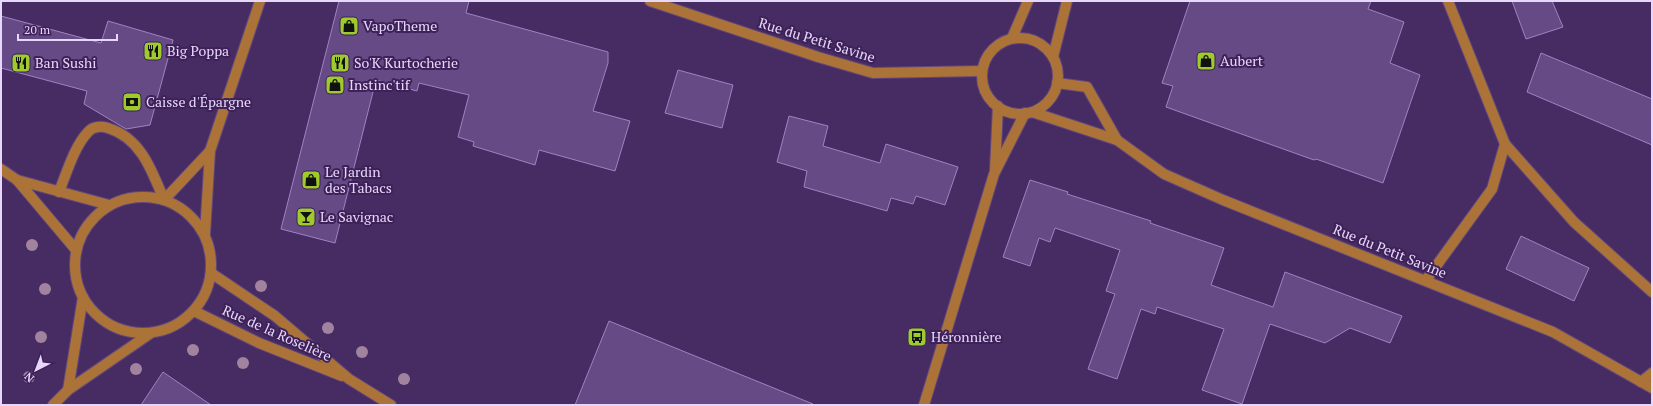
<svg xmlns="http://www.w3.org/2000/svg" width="1653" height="406" font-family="'PT Serif',serif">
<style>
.building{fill:#664a85;stroke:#9f82c2}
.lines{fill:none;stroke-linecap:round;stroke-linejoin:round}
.minor-casing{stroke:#61487c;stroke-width:12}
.minor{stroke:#ac7339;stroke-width:10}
.tree{fill:#a1829f}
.labels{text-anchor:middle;stroke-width:4;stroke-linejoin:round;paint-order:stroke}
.poi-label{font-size:14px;fill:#e7d8fb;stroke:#3d2158;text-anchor:start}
.street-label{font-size:14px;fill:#e7d8fb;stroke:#3d2158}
</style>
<rect width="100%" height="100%" fill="#472c64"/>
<g class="building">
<polygon points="339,1 469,1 466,13 608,52 608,63 593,111 630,121 615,171 539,150 535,165 473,146 474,142 458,137 469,95 419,83 417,91 376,80 335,243 281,229"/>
<polygon points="1190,1 1371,1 1368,9 1404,22 1390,63 1420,75 1383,183 1316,159 1314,160 1166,107 1173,86 1162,83"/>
<polygon points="1512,1 1552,1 1563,27 1526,39"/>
<polygon points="1,16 101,43 108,21 173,40 150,125 126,129 84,104 87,91 1,68"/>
<polygon points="1541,53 1652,99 1652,145 1527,92"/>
<polygon points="678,70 733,85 722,128 665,113"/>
<polygon points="789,116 828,126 823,146 880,163 886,144 958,167 945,205 916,196 913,204 891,198 887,211 804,187 807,171 777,162"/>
<polygon points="1030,180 1068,192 1067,194 1151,221 1150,223 1224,248 1211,285 1273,307 1285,272 1402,316 1390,343 1350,328 1325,343 1270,324 1242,404 1202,390 1224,329 1157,307 1155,314 1141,309 1117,379 1088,369 1115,294 1106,291 1120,250 1055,228 1050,242 1039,238 1030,266 1003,257"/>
<polygon points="1521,236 1589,268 1574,301 1506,269"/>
<polygon points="609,321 813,404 813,405 575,405"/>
<polygon points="163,372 211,405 141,405"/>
</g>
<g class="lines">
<g class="minor-casing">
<g id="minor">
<polyline points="650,1 818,57 873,73 982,71"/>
<polyline points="1012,38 1028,1"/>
<circle cx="1020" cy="76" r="38"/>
<polyline points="1053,57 1067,1"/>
<polyline points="1057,83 1087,87 1117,140"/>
<polyline points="1032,112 1117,140 1164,174 1223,200 1553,332 1652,388"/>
<polyline points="1505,144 1574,222 1652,292"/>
<polyline points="1,169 17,180 76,250"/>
<polyline points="995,170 998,106"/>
<polyline points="17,180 109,205"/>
<path d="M59 192C67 172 74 147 88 132 93 126 102 126 108 128 141 138 152 171 164 200"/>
<circle cx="143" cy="265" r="68"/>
<polyline points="164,200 210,151"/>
<polyline points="205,234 210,151 260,1"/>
<polyline points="211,273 275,316 349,379 391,405"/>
<polyline points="1426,280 1492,189 1505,144 1448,1"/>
<polyline points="194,311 259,343 342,376"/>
<polyline points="1641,382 1652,373"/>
<polyline points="68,390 83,297"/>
<polyline points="53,405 68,390 151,333"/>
<polyline points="924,405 994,174 1025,113"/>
</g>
</g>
<use href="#minor" class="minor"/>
</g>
<g class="tree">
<circle cx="32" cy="245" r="6"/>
<circle cx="261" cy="286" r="6"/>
<circle cx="45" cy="289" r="6"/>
<circle cx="328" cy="328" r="6"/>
<circle cx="41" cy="337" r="6"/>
<circle cx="193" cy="350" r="6"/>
<circle cx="362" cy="352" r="6"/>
<circle cx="243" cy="363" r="6"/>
<circle cx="136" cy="369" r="6"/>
<circle cx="29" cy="377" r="6"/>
<circle cx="404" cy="379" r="6"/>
</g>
<defs>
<g id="shop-square" transform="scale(1)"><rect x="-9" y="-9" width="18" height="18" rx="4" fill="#9eca2e" stroke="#3d2158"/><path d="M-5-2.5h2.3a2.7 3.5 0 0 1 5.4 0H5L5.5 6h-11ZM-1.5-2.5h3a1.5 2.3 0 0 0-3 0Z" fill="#111"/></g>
<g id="restaurant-square" transform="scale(1)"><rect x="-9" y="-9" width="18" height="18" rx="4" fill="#9eca2e" stroke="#3d2158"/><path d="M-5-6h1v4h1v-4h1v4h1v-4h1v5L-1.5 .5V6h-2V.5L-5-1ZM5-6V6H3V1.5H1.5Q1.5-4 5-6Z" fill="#111"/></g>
<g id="bank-square" transform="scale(1)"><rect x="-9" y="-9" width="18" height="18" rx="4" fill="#9eca2e" stroke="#3d2158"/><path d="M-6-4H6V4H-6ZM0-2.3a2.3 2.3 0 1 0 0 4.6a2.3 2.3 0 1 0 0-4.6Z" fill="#111"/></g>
<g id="bar-square" transform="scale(1)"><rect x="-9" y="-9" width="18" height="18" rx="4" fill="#9eca2e" stroke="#3d2158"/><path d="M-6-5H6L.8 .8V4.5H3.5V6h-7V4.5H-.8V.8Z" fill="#111"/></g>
<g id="bus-square" transform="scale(1)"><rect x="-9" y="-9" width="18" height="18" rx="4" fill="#9eca2e" stroke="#3d2158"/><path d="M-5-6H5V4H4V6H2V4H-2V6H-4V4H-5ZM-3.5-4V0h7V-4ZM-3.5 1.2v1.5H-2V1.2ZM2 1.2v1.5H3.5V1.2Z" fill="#111"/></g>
</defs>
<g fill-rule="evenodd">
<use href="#shop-square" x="349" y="26"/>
<use href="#restaurant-square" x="153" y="51"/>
<use href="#shop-square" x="1206" y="61"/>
<use href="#restaurant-square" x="21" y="63"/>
<use href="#restaurant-square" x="340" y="63"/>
<use href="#shop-square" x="335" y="85"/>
<use href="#bank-square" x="132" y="102"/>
<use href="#shop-square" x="311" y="180"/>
<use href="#bar-square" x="306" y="217"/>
<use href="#bus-square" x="917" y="337"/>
</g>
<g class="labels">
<g class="poi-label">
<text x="363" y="31">VapoTheme</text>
<text x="167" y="56">Big Poppa</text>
<text x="1220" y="66">Aubert</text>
<text x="35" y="68">Ban Sushi</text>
<text x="354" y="68">So'K Kurtocherie</text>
<text x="349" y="90">Instinc'tif</text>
<text x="146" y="107">Caisse d'Épargne</text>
<text x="325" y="177">Le Jardin<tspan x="325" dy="16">des Tabacs</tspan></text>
<text x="320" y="222">Le Savignac</text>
<text x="931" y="342">Héronnière</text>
</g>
<g class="street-label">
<text transform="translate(817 40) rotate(17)" y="5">Rue du Petit Savine</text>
<text transform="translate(1390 251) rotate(22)" y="5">Rue du Petit Savine</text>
<text transform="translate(277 333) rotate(24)" y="5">Rue de la Roselière</text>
</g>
</g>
<rect width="1653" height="406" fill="none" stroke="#e7d8fb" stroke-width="4"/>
<g transform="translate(36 370) rotate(222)" stroke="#3d2158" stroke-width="3" paint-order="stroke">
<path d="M0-3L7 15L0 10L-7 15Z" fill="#e7d8fb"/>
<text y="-6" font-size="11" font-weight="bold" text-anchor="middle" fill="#e7d8fb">N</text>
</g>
<path d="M18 34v6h99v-6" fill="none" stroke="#e7d8fb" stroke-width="2"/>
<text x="24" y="34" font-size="12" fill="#e7d8fb" stroke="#3d2158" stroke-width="3" paint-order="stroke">20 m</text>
</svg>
